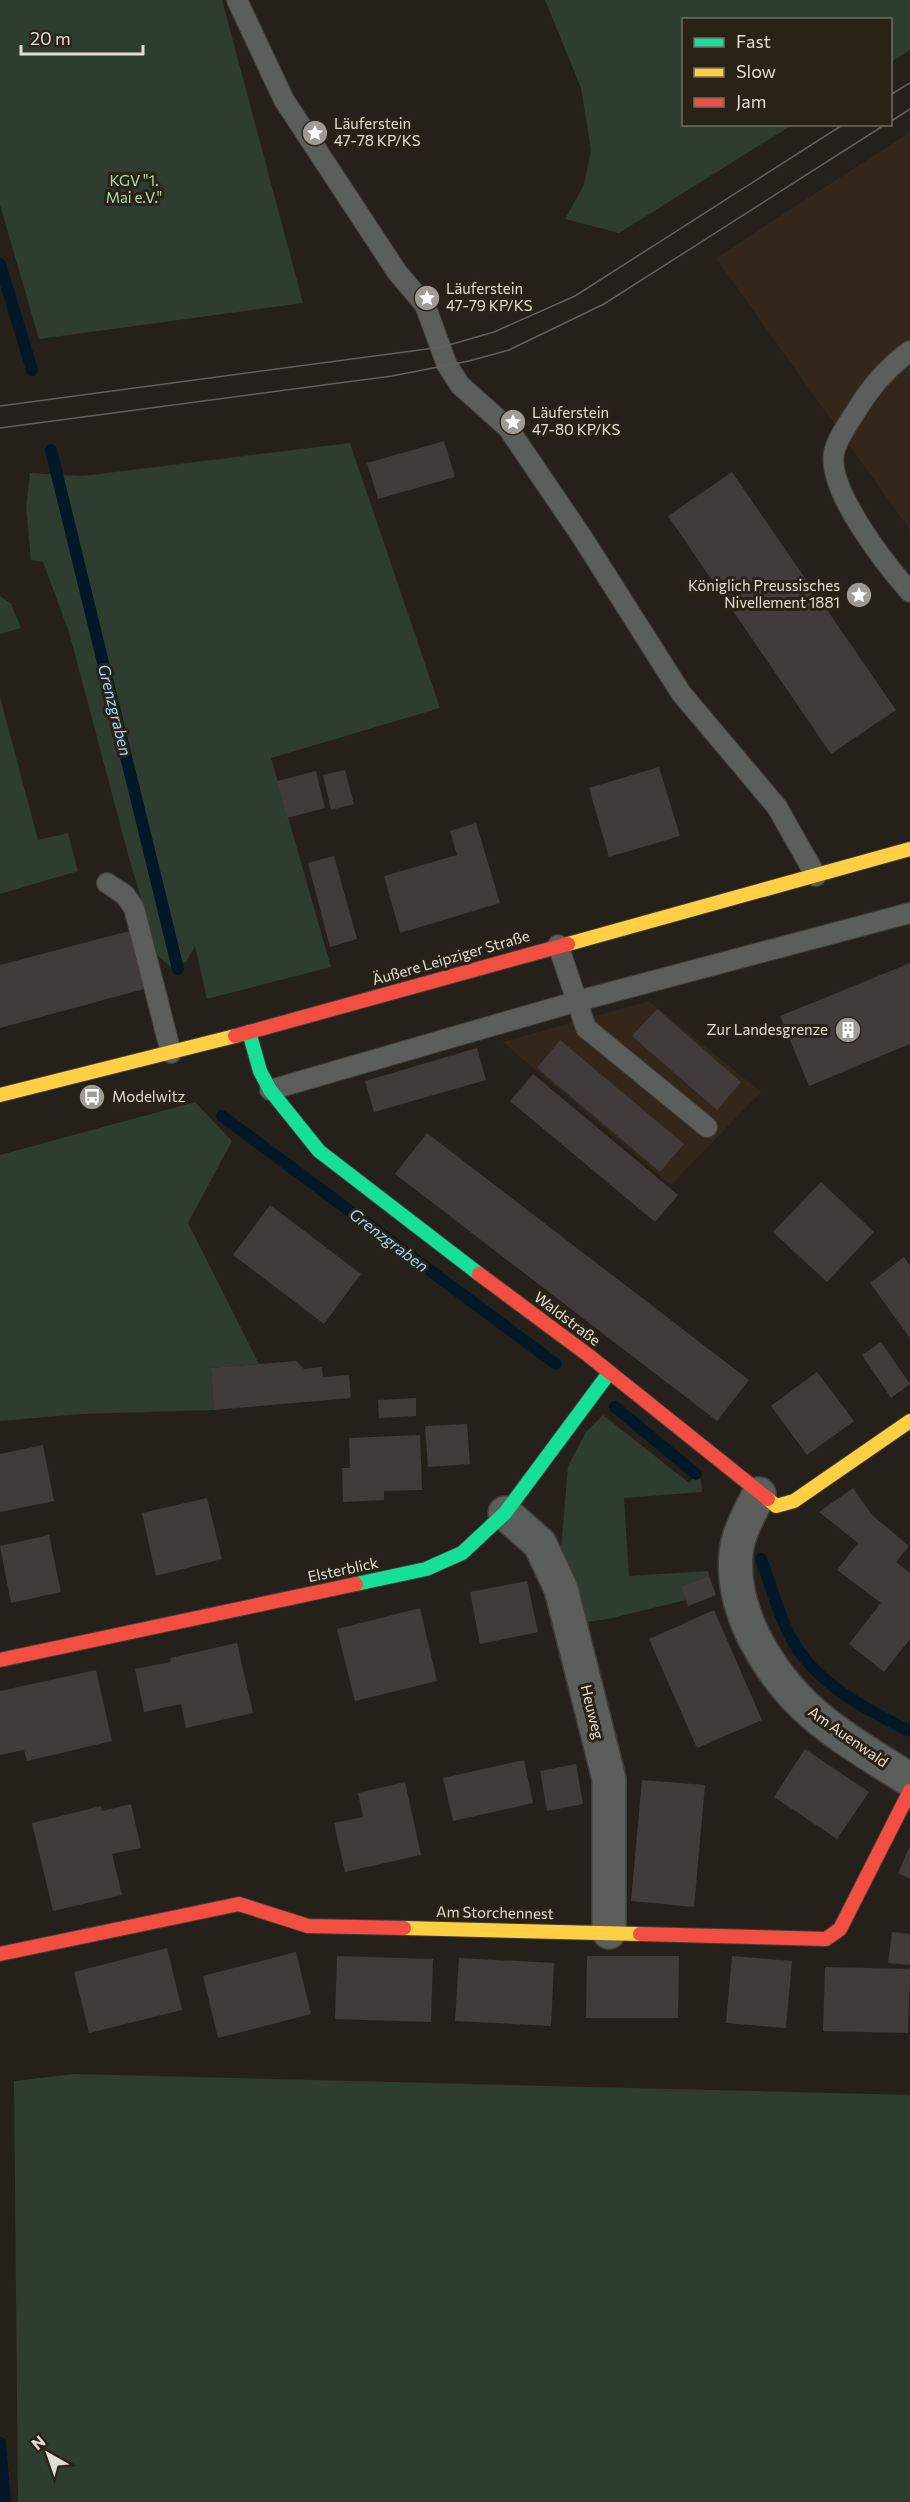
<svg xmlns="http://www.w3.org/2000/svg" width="910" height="2502" font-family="Commissioner,sans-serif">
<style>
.industrial{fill:#32271a}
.green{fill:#2f3c30}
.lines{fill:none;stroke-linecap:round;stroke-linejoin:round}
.stream{stroke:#031827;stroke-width:12}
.building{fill:#413b3a}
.lane-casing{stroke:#423e39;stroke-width:22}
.street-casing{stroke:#423e39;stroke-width:36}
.fast-casing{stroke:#423e39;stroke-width:16}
.slow-casing{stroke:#423e39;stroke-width:16}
.jam-casing{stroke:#423e39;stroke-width:16}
.lane{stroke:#5c5e5c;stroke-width:20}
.street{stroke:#5c5e5c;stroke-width:33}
.fast{stroke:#16e098;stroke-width:14}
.slow{stroke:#ffcf43;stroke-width:14}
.jam{stroke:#f24e42;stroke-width:14}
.tram{stroke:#61615d;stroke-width:1.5}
.labels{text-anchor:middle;stroke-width:6;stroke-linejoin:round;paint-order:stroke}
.poi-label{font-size:15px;fill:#e1ddd5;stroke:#292216;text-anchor:start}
.park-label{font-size:15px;fill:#a9dbb0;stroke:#292216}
.street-label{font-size:15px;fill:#e1ddd5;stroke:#292216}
.water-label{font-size:16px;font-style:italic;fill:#9cd4fa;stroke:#292216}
</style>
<rect width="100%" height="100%" fill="#25211a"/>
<g class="industrial">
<polygon points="910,132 910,530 716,258"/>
<polygon points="649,1001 761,1092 671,1185 503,1042"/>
</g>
<g class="green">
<polygon points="0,0 222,0 303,303 39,339 0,205"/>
<polygon points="545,0 910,0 910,50 891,62 890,20 684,20 684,124 792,125 619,233 565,219 584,185 591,150 581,88"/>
<polygon points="350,443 440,708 271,758 331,967 207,999 195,946 186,962 172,968 158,956 129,858 69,632 43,562 31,560 26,507 30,473 83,476"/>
<polygon points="0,596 11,604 21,628 0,634"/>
<polygon points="0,697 38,840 68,833 78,871 0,894"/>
<polygon points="195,1102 232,1141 188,1223 259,1364 211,1368 214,1410 81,1414 0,1421 0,1155"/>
<polygon points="603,1415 689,1483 700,1470 702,1492 624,1498 629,1576 708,1571 709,1576 681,1586 686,1600 608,1619 580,1623 561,1549 568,1466 586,1432"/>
<polygon points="75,2074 910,2095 910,2502 18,2502 14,2081"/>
</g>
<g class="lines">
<g class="stream">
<polyline points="0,264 32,370"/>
<polyline points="51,450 178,969"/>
<polyline points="222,1116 556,1364"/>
<polyline points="615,1407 696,1474"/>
<path d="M761 1559C771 1585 778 1614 791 1638 814 1682 866 1710 910 1731"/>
<polyline points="0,2443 5,2502"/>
</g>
</g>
<g class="building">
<polygon points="444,441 455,477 378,499 367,463"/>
<polygon points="732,472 896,710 831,754 668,516"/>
<polygon points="659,767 680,836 609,857 589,788"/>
<polygon points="345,770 354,804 331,810 323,775"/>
<polygon points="316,771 325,808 287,818 277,781"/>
<polygon points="476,823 500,903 400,933 384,876 457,855 450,831"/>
<polygon points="334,856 357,939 330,947 308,863"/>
<polygon points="133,930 148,988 0,1028 0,965"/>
<polygon points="910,963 910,1044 809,1086 780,1016"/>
<polygon points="657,1009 741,1082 717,1110 632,1036"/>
<polygon points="560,1040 684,1144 660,1172 537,1068"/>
<polygon points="477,1048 486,1080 374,1112 365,1081"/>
<polygon points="533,1074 678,1195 655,1222 510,1101"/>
<polygon points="427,1133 749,1380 717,1421 395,1174"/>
<polygon points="821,1182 874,1232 827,1282 773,1232"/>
<polygon points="270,1205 361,1274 324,1324 233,1255"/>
<polygon points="904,1257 910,1266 910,1338 870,1283"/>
<polygon points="881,1342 910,1384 891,1398 862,1355"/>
<polygon points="296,1361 304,1369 322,1367 323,1377 349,1375 351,1398 214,1410 211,1368"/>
<polygon points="817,1372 854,1421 807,1455 771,1406"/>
<polygon points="416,1398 416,1416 379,1418 378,1400"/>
<polygon points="467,1424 470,1464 428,1467 425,1426"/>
<polygon points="420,1435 422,1490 384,1491 384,1500 343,1502 342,1468 350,1468 349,1438"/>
<polygon points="43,1445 54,1501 0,1512 0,1454"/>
<polygon points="853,1488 872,1515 909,1546 896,1562 910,1573 910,1639 884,1672 849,1644 881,1603 837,1570 858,1543 819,1512"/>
<polygon points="207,1498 222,1559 156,1576 142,1513"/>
<polygon points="49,1535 61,1592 11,1603 0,1546"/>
<polygon points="709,1576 716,1595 688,1606 681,1586"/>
<polygon points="527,1581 538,1632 480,1644 470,1592"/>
<polygon points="420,1608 437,1681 355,1701 337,1629"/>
<polygon points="714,1610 762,1720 697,1748 649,1639"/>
<polygon points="237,1643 253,1713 186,1728 181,1704 144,1712 135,1669 171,1662 170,1658"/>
<polygon points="96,1670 112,1741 27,1761 24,1750 0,1755 0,1691"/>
<polygon points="805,1749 869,1792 837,1839 774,1797"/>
<polygon points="524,1760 533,1803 453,1821 443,1778"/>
<polygon points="576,1764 583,1804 547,1811 540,1771"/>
<polygon points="642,1780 705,1785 694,1907 631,1901"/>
<polygon points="405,1782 421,1855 345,1872 334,1823 363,1817 358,1793"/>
<polygon points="131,1804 141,1848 112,1854 122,1895 53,1911 32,1823 101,1806 102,1811"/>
<polygon points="910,1846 910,1879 898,1873"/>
<polygon points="892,1932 910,1934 910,1965 888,1963"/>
<polygon points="167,1948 182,2010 89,2033 74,1972"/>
<polygon points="296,1952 311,2014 218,2038 203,1976"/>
<polygon points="337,1956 433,1959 431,2022 335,2019"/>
<polygon points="587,1956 679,1956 678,2018 586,2018"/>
<polygon points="732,1956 792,1961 786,2028 726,2023"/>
<polygon points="459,1958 554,1963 551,2026 455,2021"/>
<polygon points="825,1967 910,1969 908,2033 823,2031"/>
</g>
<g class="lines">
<g class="lane-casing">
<g id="lane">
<polyline points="237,0 284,100 397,272 425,305 447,365 460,385 508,428 582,537 681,693 777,807 816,876"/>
<path d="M910 351C888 367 872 385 858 408 850 421 837 438 834 453 827 490 886 565 910 592"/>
<polyline points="107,883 125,895 134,908 171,1053"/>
<polyline points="558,945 586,1028 707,1127"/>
<polyline points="270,1090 578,1001 910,913"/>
</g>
</g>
<g class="street-casing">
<g id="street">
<path d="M759 1494C750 1513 738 1532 736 1553 733 1584 742 1614 756 1641 794 1713 845 1738 910 1780"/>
<polyline points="505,1513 540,1544 561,1589 609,1779 609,1932"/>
</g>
</g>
<g class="fast-casing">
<g id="fast">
<polyline points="249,1032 260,1071 270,1090 319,1151 479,1274"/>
<polyline points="356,1584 426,1569 462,1553 505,1513 609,1373"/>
</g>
</g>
<g class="slow-casing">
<g id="slow">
<polyline points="568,944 910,849"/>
<polyline points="0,1095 235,1036"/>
<polyline points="768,1499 776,1506 794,1501 910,1421"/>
<polyline points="404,1928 640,1934"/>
</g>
</g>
<g class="jam-casing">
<g id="jam">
<polyline points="235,1036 568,944"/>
<polyline points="479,1274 588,1355 768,1499"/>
<polyline points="0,1660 356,1584"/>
<polyline points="640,1934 826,1939 840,1929 910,1791"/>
<polyline points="0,1954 239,1904 308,1926 404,1928"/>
</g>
</g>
<use href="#lane" class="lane"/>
<use href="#street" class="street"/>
<use href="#fast" class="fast"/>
<use href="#slow" class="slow"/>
<use href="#jam" class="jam"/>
<g class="tram">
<polyline points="890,95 910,83"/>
<polyline points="890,122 910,109"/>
<polyline points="0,406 442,347 494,332 575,296 844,124"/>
<polyline points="0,428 392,376 469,361 509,350 604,304 886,124"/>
</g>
</g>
<defs>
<g id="sight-disc" transform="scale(1.35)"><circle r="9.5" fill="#9f9b94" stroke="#292216"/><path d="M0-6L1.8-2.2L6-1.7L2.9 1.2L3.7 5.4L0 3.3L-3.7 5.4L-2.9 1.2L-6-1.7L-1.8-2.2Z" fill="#fff"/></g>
<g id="building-disc" transform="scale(1.35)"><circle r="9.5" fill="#9f9b94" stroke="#292216"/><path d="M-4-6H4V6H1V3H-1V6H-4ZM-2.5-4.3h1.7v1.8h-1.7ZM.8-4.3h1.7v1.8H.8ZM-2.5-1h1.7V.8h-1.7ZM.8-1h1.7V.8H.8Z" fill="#fff"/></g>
<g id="bus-disc" transform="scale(1.35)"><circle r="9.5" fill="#9f9b94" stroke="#292216"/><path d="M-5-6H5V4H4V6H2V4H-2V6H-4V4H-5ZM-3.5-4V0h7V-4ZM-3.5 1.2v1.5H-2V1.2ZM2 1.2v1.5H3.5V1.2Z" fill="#fff"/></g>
</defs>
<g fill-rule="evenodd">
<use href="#sight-disc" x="315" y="133"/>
<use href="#sight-disc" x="427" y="298"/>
<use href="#sight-disc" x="513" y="422"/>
<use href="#sight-disc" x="859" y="595"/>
<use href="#building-disc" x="848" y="1030"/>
<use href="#bus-disc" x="92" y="1097"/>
</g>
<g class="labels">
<g class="poi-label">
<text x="334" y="129">Läuferstein<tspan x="334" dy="17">47-78 KP/KS</tspan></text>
<text x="446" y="294">Läuferstein<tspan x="446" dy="17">47-79 KP/KS</tspan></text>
<text x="532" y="418">Läuferstein<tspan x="532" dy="17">47-80 KP/KS</tspan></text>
<text x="840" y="591" text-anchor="end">Königlich Preussisches<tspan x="840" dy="17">Nivellement 1881</tspan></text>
<text x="828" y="1035" text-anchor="end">Zur Landesgrenze</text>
<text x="112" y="1102">Modelwitz</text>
</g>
<g class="park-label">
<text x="134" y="186">KGV "1.<tspan x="134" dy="17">Mai e.V."</tspan></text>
</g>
<g class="street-label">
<text transform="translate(451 958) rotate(-16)" y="5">Äußere Leipziger Straße</text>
<text transform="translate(567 1319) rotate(37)" y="5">Waldstraße</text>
<text transform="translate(343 1570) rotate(-12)" y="5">Elsterblick</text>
<text transform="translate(592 1712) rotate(76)" y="5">Heuweg</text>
<text transform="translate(848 1737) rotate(35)" y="5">Am Auenwald</text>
<text transform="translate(495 1913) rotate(1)" y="5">Am Storchennest</text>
</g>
<g class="water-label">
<text transform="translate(115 710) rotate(76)" y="6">Grenzgraben</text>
<text transform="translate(389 1240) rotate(37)" y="6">Grenzgraben</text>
</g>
</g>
<rect x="682" y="18" width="210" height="108" fill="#292216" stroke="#736d62" stroke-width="1.5"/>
<rect x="694" y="38" width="30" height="9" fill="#16e098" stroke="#736d62" stroke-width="1.5"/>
<text x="736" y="48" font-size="18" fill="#e1ddd5">Fast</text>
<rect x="694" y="68" width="30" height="9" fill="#ffcf43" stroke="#736d62" stroke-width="1.5"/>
<text x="736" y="78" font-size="18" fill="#e1ddd5">Slow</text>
<rect x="694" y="98" width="30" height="9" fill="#f24e42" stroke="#736d62" stroke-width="1.5"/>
<text x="736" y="108" font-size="18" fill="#e1ddd5">Jam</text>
<g transform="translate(48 2454) rotate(320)" stroke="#292216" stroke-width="4.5" paint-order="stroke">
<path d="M0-4.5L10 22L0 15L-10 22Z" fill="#e1ddd5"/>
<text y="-9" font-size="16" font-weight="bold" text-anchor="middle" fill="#e1ddd5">N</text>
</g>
<path d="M21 45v9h122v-9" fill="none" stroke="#e1ddd5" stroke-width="3"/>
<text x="30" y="45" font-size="18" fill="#e1ddd5" stroke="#292216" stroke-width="4.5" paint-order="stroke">20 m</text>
</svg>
